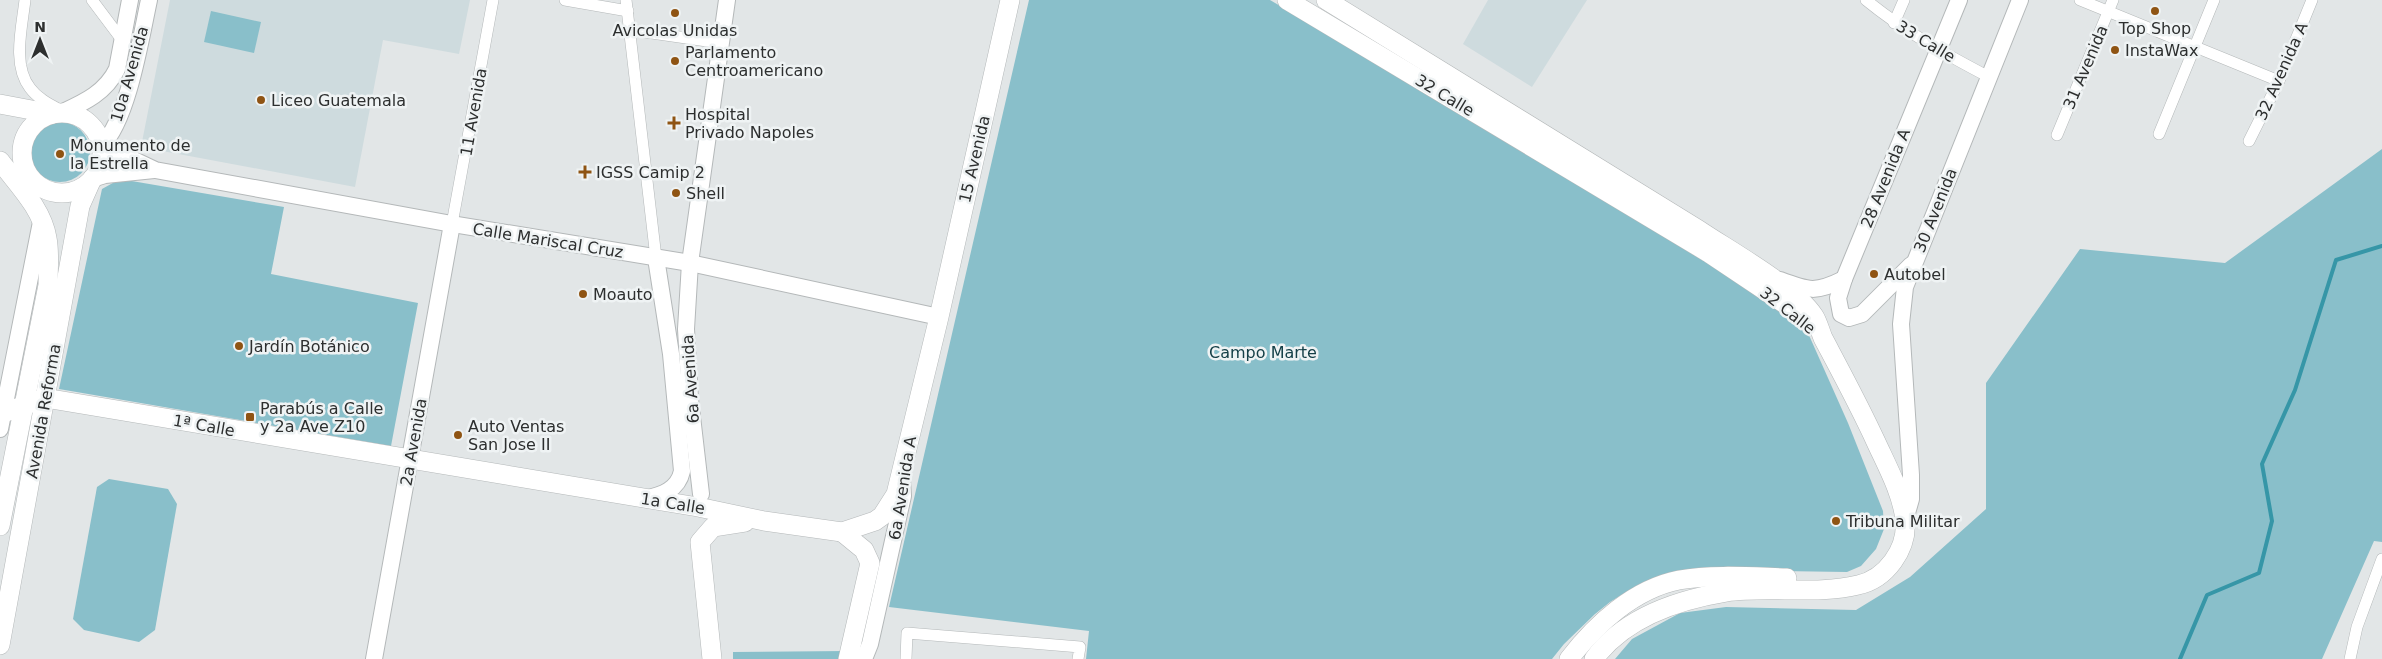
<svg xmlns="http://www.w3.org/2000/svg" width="2382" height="659" font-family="'DejaVu Sans',sans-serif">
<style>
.built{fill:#cedbde}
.green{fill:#89bfca}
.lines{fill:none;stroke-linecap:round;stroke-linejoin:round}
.stream{stroke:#3696a7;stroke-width:4}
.street-casing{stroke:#b4b8b9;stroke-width:12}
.secondary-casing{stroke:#b4b8b9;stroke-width:18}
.primary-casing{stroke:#b4b8b9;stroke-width:20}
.street{stroke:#fff;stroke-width:11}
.secondary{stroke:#fff;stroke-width:16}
.primary{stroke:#fff;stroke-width:19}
.poi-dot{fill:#8f5413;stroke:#eff3f4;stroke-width:2}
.labels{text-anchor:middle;stroke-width:5;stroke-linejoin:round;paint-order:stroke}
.poi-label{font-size:16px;fill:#2d2f2f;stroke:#eff3f4;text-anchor:start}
.street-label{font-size:16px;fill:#2d2f2f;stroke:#eff3f4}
.park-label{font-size:16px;fill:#154048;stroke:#eff3f4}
</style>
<rect width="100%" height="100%" fill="#e2e6e7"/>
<g class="built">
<polygon points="170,0 470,0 459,54 383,40 355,187 141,147"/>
<polygon points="1488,0 1587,0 1532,87 1463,44"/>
</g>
<g class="green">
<polygon points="1029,0 1270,0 1494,132 1767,300 1792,317 1808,333 1848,423 1883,511 1884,529 1876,549 1861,566 1847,572 1780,571 1636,586 1610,602 1595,614 1564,644 1552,659 1086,659 1089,631 889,607"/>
<polygon points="211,11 261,22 254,53 204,42"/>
<circle cx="60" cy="152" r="30"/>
<polygon points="2382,149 2382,542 2374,541 2322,659 1615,659 1632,639 1680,613 1726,607 1856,610 1910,577 1986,509 1986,383 2080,249 2225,263"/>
<polygon points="120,179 284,207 271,274 418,303 391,446 59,389 102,189"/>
<polygon points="109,479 168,489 177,504 155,630 139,642 84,630 73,619 97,487"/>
<polygon points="847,651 845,659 733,659 733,652"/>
</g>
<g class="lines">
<polyline class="stream" points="2180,659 2207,595 2259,573 2272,521 2262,464 2295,390 2336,260 2382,246"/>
<g class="street-casing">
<g id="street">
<path d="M25 0C22 27 12 65 30 88 38 99 51 105 62 111"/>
<polyline points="92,0 122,40"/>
<polyline points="565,0 628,11"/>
<polyline points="626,0 656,258"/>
<path d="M1866 0C1904 31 1945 54 1989 77"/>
<polyline points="2080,0 2279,81"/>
<polyline points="1894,23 1904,0"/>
<polyline points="631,30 721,43"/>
<polyline points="2159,134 2214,0"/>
<polyline points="2057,135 2113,0"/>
<polyline points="2249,141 2279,81 2312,0"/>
<polyline points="452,224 493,0"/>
<polyline points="906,659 907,633 1080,647 1078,659"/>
<polyline points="2350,659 2357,627 2382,559"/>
</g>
</g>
<g class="secondary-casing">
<g id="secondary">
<path d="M149 0C141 37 128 120 102 145L155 170 452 224 690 263 939 317"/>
<path d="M63 112C85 102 106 92 117 69L130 0"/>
<polyline points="92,179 105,175 154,170"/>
<polyline points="1911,265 1862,314 1849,318 1841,314 1838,298 1844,279 1959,0"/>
<path d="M1780 280C1809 291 1816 293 1844 279"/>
<polyline points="0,429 41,222"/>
<polyline points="701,494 690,399 686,329 690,263 727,0"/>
<path d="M645 499C662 495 678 490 682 471L671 354 656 258"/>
<polyline points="1905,520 1911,499 1911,475 1901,324 1905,287 2020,0"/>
<polyline points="374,659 452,224"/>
<polyline points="864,659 870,644 903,496 902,480"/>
</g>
</g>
<g class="primary-casing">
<g id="primary">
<polyline points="1287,0 1709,253 1791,308"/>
<path d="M1326 0 1699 230C1730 251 1794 286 1814 316 1818 322 1820 331 1823 338 1841 372 1860 407 1876 442 1887 466 1902 493 1905 520 1908 549 1886 579 1858 585 1818 595 1767 586 1726 592 1677 600 1624 618 1594 659"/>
<polyline points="0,104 53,114"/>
<circle cx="62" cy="153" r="40"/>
<path d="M0 161C17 184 42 208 47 238 50 253 48 270 48 285L0 526"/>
<polyline points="3,413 45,398 698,507 764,521 842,532 875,521 882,516 896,494 939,317 1010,0"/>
<polyline points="842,532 864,550 870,563 848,659"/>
<polyline points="0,645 80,206 92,179"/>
<polyline points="712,659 700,542 713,527 745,522"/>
<path d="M1569 659C1596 624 1634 589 1679 580 1714 574 1752 577 1787 578"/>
</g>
</g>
<use href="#street" class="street"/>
<use href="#secondary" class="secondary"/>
<use href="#primary" class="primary"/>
</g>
<g class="poi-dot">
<circle cx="2155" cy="11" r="5"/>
<circle cx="675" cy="13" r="5"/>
<circle cx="2115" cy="50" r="5"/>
<circle cx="675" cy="61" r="5"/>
<circle cx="261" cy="100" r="5"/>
<path d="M671.5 115.5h5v5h5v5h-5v5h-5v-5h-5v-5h5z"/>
<circle cx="60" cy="154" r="5"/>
<path d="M582.5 164.5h5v5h5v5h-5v5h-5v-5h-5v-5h5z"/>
<circle cx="676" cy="193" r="5"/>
<circle cx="1874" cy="274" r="5"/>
<circle cx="583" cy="294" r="5"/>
<circle cx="239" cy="346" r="5"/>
<rect x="245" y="412" width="10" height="10" rx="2.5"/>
<circle cx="458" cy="435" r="5"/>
<circle cx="1836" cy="521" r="5"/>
</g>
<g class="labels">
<g class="poi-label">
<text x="2155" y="34" text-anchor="middle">Top Shop</text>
<text x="675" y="36" text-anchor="middle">Avicolas Unidas</text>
<text x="2125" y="56">InstaWax</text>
<text x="685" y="58">Parlamento<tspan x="685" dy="18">Centroamericano</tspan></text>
<text x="271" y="106">Liceo Guatemala</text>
<text x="685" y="120">Hospital<tspan x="685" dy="18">Privado Napoles</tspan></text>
<text x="70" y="151">Monumento de<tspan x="70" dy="18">la Estrella</tspan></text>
<text x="596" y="178">IGSS Camip 2</text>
<text x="686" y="199">Shell</text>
<text x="1884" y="280">Autobel</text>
<text x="593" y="300">Moauto</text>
<text x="249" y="352">Jardín Botánico</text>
<text x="260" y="414">Parabús a Calle<tspan x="260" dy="18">y 2a Ave Z10</tspan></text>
<text x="468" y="432">Auto Ventas<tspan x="468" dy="18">San Jose II</tspan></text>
<text x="1846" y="527">Tribuna Militar</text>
</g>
<g class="street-label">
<text transform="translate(1926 41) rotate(31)" y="6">33 Calle</text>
<text transform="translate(2085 67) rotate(-67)" y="6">31 Avenida</text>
<text transform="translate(2281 71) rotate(-66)" y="6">32 Avenida A</text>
<text transform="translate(129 74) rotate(-74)" y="6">10a Avenida</text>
<text transform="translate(1445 95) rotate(31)" y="6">32 Calle</text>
<text transform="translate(473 112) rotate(-80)" y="6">11 Avenida</text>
<text transform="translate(974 159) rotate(-77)" y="6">15 Avenida</text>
<text transform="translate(1885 178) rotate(-68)" y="6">28 Avenida A</text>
<text transform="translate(1935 210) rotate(-68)" y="6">30 Avenida</text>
<text transform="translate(548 240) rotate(9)" y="6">Calle Mariscal Cruz</text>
<text transform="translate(1788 310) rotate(38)" y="6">32 Calle</text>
<text transform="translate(690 379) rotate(-94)" y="6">6a Avenida</text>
<text transform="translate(43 411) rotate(-80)" y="6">Avenida Reforma</text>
<text transform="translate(204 425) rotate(10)" y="6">1ª Calle</text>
<text transform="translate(413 442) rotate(-80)" y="6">2a Avenida</text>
<text transform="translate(902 488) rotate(-81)" y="6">6a Avenida A</text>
<text transform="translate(673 503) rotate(9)" y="6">1a Calle</text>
</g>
<g class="park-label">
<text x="1263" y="358">Campo Marte</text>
</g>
</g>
<g transform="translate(40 40)" stroke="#eff3f4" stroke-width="4" paint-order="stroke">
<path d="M0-4L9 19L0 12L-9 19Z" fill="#2d2f2f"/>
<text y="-8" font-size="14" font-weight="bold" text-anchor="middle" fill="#2d2f2f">N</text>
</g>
</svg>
